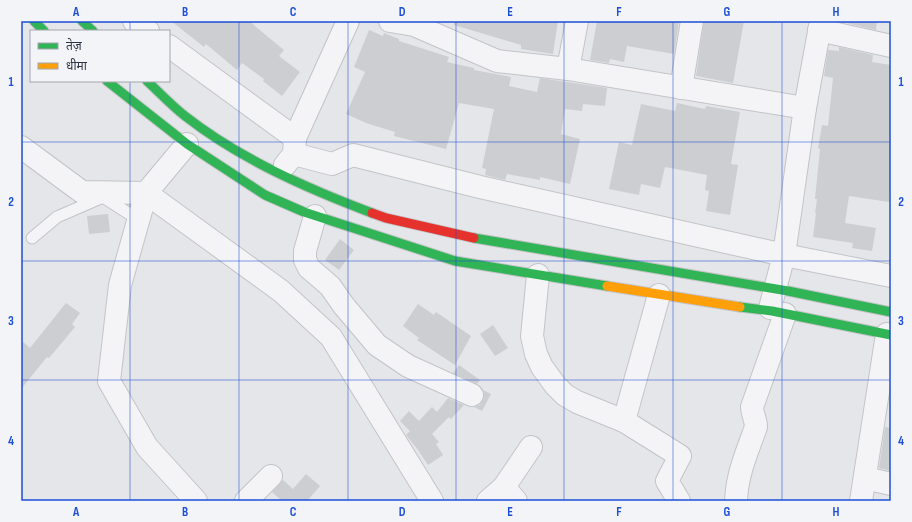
<svg xmlns="http://www.w3.org/2000/svg" width="912" height="522" font-family="'Sofia Sans Condensed','Noto Sans Devanagari',sans-serif">
<style>
.building{fill:#cdced1}
.lines{fill:none;stroke-linecap:round;stroke-linejoin:round}
.lane-casing{stroke:#c3c4c7;stroke-width:13}
.street-casing{stroke:#c3c4c7;stroke-width:24}
.fast-casing{stroke:#c3c4c7;stroke-width:11}
.slow-casing{stroke:#c3c4c7;stroke-width:11}
.jam-casing{stroke:#c3c4c7;stroke-width:11}
.lane{stroke:#f4f4f6;stroke-width:11}
.street{stroke:#f4f4f6;stroke-width:22}
.fast{stroke:#30b455;stroke-width:9}
.slow{stroke:#ff9f0a;stroke-width:9}
.jam{stroke:#e5322d;stroke-width:9}
.grid{fill:none;stroke:#1d4ed8;stroke-width:1;stroke-opacity:0.55}
.neatline{fill:none;stroke:#1d4ed8;stroke-width:1.5}
.grid-label{font-size:13px;text-anchor:middle;font-weight:bold;fill:#1d4ed8}
</style>
<rect width="100%" height="100%" fill="#e5e6e9"/>
<g class="building">
<polygon points="171,21 249,21 284,50 279,56 300,72 282,96 263,81 264,79 242,63 237,70 206,44 204,47"/>
<polygon points="454,21 558,21 553,54 521,49 521,45 454,25"/>
<polygon points="597,21 679,21 674,54 627,46 624,62 610,59 609,63 590,60"/>
<polygon points="704,21 744,21 733,83 696,76"/>
<polygon points="842,21 877,21 876,30 842,22"/>
<polygon points="369,30 383,36 384,33 399,39 399,41 449,57 447,62 474,68 474,70 511,77 509,86 537,92 540,78 607,88 605,106 583,104 582,111 565,109 561,134 580,139 570,184 540,177 540,180 507,174 505,180 485,175 486,169 482,168 494,109 459,103 446,149 394,136 395,132 366,123 346,114 365,72 354,67"/>
<polygon points="839,47 873,55 872,62 891,65 891,187 889,202 849,196 845,223 876,228 872,251 852,248 853,243 813,237 816,213 815,213 817,199 815,199 820,149 818,148 822,125 828,126 833,78 824,76 828,50 839,51"/>
<polygon points="677,103 705,109 706,106 740,112 731,164 738,165 730,215 706,211 709,191 705,190 707,175 665,167 660,188 641,184 639,195 609,189 619,142 632,145 641,104 675,111"/>
<polygon points="108,214 110,232 89,234 87,216"/>
<polygon points="340,239 354,250 339,270 325,260"/>
<polygon points="66,303 80,313 72,324 75,327 49,358 47,357 21,389 21,340 30,348"/>
<polygon points="418,304 434,315 436,312 471,336 455,365 417,340 419,338 403,326"/>
<polygon points="493,325 508,348 495,356 480,334"/>
<polygon points="459,365 480,380 477,384 453,373"/>
<polygon points="483,390 491,394 482,411 474,407 480,405 483,400 484,394"/>
<polygon points="448,398 464,405 451,419 449,417 432,434 439,442 436,444 443,455 428,465 418,450 406,435 410,431 400,421 409,411 419,421 432,407 437,412"/>
<polygon points="885,427 891,428 891,471 879,468"/>
<polygon points="306,474 320,486 307,501 282,501 272,492 283,480 293,489"/>
</g>
<g class="lines">
<g class="lane-casing">
<polyline id="lane" points="32,238 57,217 103,197 139,220"/>
</g>
<g class="street-casing">
<g id="street">
<polyline points="134,21 148,31"/>
<polyline points="390,21 414,25 497,61 568,69 805,108"/>
<polyline points="819,30 891,46"/>
<polyline points="169,46 295,138"/>
<polyline points="568,69 577,21"/>
<polyline points="681,88 692,21"/>
<polyline points="187,144 146,193 120,285 109,381 147,447 196,501"/>
<polyline points="21,147 82,192 146,193 281,291 331,337 432,501"/>
<polyline points="294,154 332,164 353,155 480,187 784,255 891,276"/>
<polyline points="285,165 294,154 295,138 348,21"/>
<polyline points="315,216 305,251 305,260 309,268 330,286 344,306 377,345 408,366 472,395"/>
<polyline points="538,275 532,336 536,354 542,367 555,385 565,395 577,402 624,421 680,456 667,481 679,501"/>
<polyline points="770,308 784,255 805,108 821,21"/>
<polyline points="624,421 659,295"/>
<polyline points="865,478 891,484"/>
<polyline points="504,487 516,501"/>
<polyline points="246,501 271,476"/>
<polyline points="488,501 504,487 531,447"/>
<path d="M736 501C737 474 747 452 756 427 756 419 752 414 752 407L785 314"/>
<polyline points="861,501 887,334"/>
</g>
</g>
<g class="fast-casing">
<g id="fast">
<polyline points="34,21 44,31"/>
<polyline points="82,21 93,31"/>
<polyline points="107,81 187,144 265,195 304,212 455,261 607,286"/>
<path d="M147 81C160 93 172 106 185 116 240 159 306 188 372 213"/>
<polyline points="474,238 788,291 891,312"/>
<polyline points="740,307 772,311 891,335"/>
</g>
</g>
<g class="slow-casing">
<polyline id="slow" points="607,286 740,307"/>
</g>
<g class="jam-casing">
<polyline id="jam" points="372,213 386,218 474,238"/>
</g>
<use href="#lane" class="lane"/>
<use href="#street" class="street"/>
<use href="#fast" class="fast"/>
<use href="#slow" class="slow"/>
<use href="#jam" class="jam"/>
</g>
<path class="grid" d="M130 21V31M239 21V501M348 21V501M456 21V501M564 21V501M673 21V501M782 21V501M130 81V501M21 142H891M21 261H891M21 380H891"/>
<rect width="912" height="522" fill="none" stroke="#f3f4f8" stroke-width="44"/>
<rect x="30" y="30" width="140" height="52" fill="#f3f4f8" stroke="#a3a6af"/>
<rect x="38" y="43" width="20" height="6" fill="#30b455" stroke="#a3a6af"/>
<text x="66" y="50" font-size="12" fill="#2b3242">तेज़</text>
<rect x="38" y="63" width="20" height="6" fill="#ff9f0a" stroke="#a3a6af"/>
<text x="66" y="70" font-size="12" fill="#2b3242">धीमा</text>
<rect x="22" y="22" width="868" height="478" class="neatline"/>
<g class="grid-label">
<text x="76" y="16">A</text>
<text x="185" y="16">B</text>
<text x="293" y="16">C</text>
<text x="402" y="16">D</text>
<text x="510" y="16">E</text>
<text x="619" y="16">F</text>
<text x="727" y="16">G</text>
<text x="836" y="16">H</text>
<text x="11" y="86">1</text>
<text x="901" y="86">1</text>
<text x="11" y="206">2</text>
<text x="901" y="206">2</text>
<text x="11" y="325">3</text>
<text x="901" y="325">3</text>
<text x="11" y="445">4</text>
<text x="901" y="445">4</text>
<text x="76" y="516">A</text>
<text x="185" y="516">B</text>
<text x="293" y="516">C</text>
<text x="402" y="516">D</text>
<text x="510" y="516">E</text>
<text x="619" y="516">F</text>
<text x="727" y="516">G</text>
<text x="836" y="516">H</text>
</g>
</svg>
